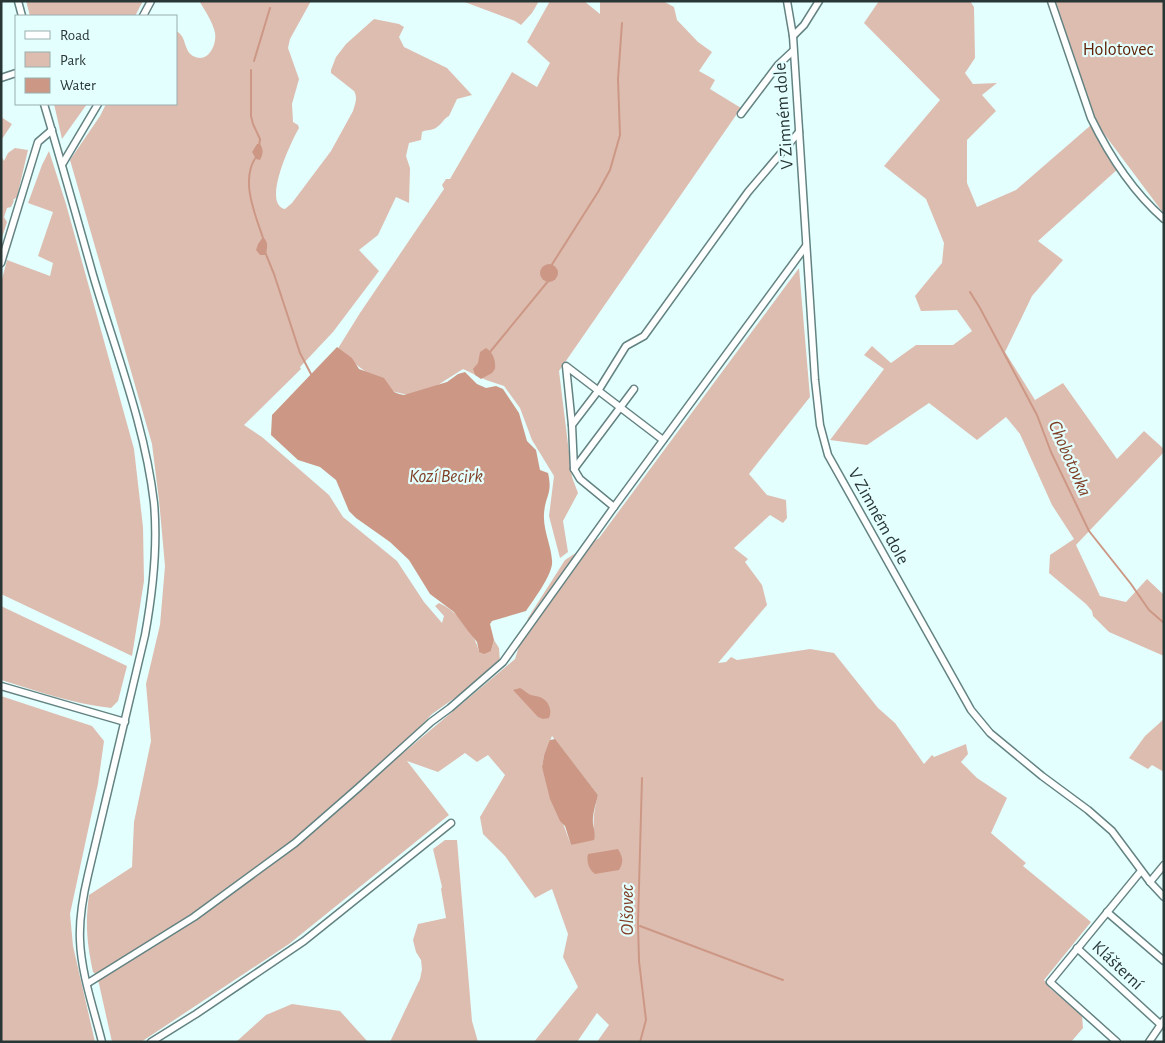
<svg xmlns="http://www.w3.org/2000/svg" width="1165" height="1043" font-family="'Alegreya Sans',sans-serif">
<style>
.green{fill:#debdb1;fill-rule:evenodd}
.water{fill:#cc9885}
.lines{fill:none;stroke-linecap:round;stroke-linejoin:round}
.stream{stroke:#cc9885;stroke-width:2}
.minor-casing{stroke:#638382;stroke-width:9}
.minor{stroke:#fff;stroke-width:6}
.labels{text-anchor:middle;stroke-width:4.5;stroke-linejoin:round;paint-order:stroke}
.park-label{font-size:18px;fill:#5f2105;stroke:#e3fffe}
.street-label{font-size:18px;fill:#293636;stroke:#e3fffe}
.water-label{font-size:19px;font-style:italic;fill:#803e25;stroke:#e3fffe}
</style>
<rect width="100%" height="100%" fill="#e3fffe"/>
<g class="green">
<polygon points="26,1 143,1 135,16 30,16"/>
<path d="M199 1H311L290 39 288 48 299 79 292 104 293 122 298 125 299 128C292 140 261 204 285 209L292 203 331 151 353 111C355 104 358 98 354 91L331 73V70L336 57 346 44 374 19 399 24 404 27 399 37 404 47 447 68 472 95 457 99 449 116C444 118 442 124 437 127 433 131 427 129 422 132L421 140 409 143 406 156 410 168 409 203 396 197 378 235 359 250 379 271 333 332 300 367 301 369 244 425 262 437 329 495 343 517 397 561 424 602 442 623 444 616 435 606 439 603C457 611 475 633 479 652L491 651 494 640 499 648 500 662 473 685 432 714 399 749 402 754 515 659 528 618 565 560 599 538 799 268 810 397 749 474 767 495 786 500 787 518 783 523 770 515 734 548 748 559 745 562 762 585 767 605 718 663 726 662 731 657 737 660 810 649 834 653 878 708 895 723 924 764 932 755 934 757 966 744 968 754 961 762 977 778 1007 798 991 833 1026 863 1023 866 1091 922 1044 980 1051 989 1082 1015 1083 1028 1071 1042H597L609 1025 597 1013 577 1042H534L578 987 563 957 568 934 552 889 535 898 505 856 483 834 480 817 505 775 488 755 477 762 465 753 438 772 407 761 449 815 289 944 141 1042H112L97 975 93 972C87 943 85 925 89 895L132 867 134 822 151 741 146 684 160 625 165 566 159 500 152 444 70 160 100 116 106 104H176V31C187 36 183 50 193 56 208 64 217 45 215 33 213 23 205 10 199 1ZM552 736 598 795C594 810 592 821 595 836L571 845 542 767 544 755Z"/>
<polygon points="462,1 539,1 532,13 521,25 515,21"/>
<polygon points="550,1 584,1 600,14 600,1 663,1 674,7 677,20 698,42 712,52 699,71 715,80 710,89 741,108 559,371 572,477 578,493 563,521 568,552 560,558 549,516 554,476 532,440 520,408 504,386 486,380 463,369 430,390 408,395 391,391 337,350 360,313 444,189 442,185 446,179 450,179 512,72 537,87 550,63 527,42"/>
<polygon points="879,1 970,1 974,7 975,58 965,73 973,84 997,83 982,95 996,111 967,140 967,183 977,207 1016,190 1091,125 1119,168 1038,241 1063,260 1032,296 1005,352 1035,400 1063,383 1117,459 1144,431 1164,449 1164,452 1076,545 1100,596 1126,602 1147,579 1164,595 1164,656 1109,632 1093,616 1092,611 1086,604 1049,573 1050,555 1074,539 1052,505 1020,434 1006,417 977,440 929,403 867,445 830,440 884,369 864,355 872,346 891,363 916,345 953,345 972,331 957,310 921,311 915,296 942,263 944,243 926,199 884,166 940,100 864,23"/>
<polygon points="1054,1 1164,1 1164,214 1093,119"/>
<polygon points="54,104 87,104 62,139"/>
<polygon points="1,117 12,124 2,139 1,145"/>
<polygon points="15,148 28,150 17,197 13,200 14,201 11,207 7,208 4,217 7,222 1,241 1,155 4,161 8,153"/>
<polygon points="49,151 66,204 134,449 143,527 144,581 132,656 1,594 1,283 7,260 50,276 53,263 38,256 53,212 28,203 42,165"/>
<path d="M1 606 127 666 118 701 111 708C73 704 38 691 1 680Z"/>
<polygon points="1,696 92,726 104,741 98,784 70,914 73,946 95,1042 1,1042"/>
<polygon points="1164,719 1164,772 1152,765 1148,769 1129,758 1145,736"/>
<polygon points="445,840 457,840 472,1021 478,1042 390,1042 420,979 422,969 421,960 416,952 413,940 418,924 446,918 441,889 442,887 433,849"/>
<polygon points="292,1004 340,1011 368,1042 236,1042 266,1015"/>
</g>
<g class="water">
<path d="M257 144H260C264 150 263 154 260 160L256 159 252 152Z"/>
<path d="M263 237C269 242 267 248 266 255H260L256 250 258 244Z"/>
<circle cx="549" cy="273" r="9"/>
<path d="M337 347 352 358 359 369 384 378 394 392 399 394 404 395 447 382 458 374 465 372 477 384 486 388 496 386 503 389 519 413 527 441 536 450 540 470 548 473C553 494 545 496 544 514 543 530 551 545 552 560 554 573 534 599 526 611L492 621 490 624 494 640 491 651 484 654 479 652 477 642 468 631 454 612 430 594 409 560 390 542 356 518 349 511 336 480 320 467 298 460 271 435 272 415Z"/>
<path d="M486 348C493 352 496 361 495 369L492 373 481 379 475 375 473 369 478 363 480 352Z"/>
<path d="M520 688C524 690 528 694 531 695 534 696 537 696 540 697 548 700 553 710 549 718L543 719 538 717 513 690Z"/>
<path d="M555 739 598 795C596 804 592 814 593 824 594 830 596 834 594 840L571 845 565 826 560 821 550 799 542 767 544 755 549 742 550 740Z"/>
<path d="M618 849C623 858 624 861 619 870L595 874C589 870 586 861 588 854Z"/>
</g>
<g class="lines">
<g class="stream">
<polyline points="254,61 270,8"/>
<polyline points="251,70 251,116 253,124 260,139 259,146"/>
<path d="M256 157C240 180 255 214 263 238"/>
<polyline points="265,252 274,274 300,353 312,376"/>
<polyline points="551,266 598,192 610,170 620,135 618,79 622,23"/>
<polyline points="970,292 980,308 1037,415 1051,452 1089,531 1131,584 1149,610 1164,623"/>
<polyline points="490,352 549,280"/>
<polyline points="640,926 783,980"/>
<polyline points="640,1042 646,1020 639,961 638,923 642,778"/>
</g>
<g class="minor-casing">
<g id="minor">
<polyline points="18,1 22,16"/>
<polyline points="787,1 793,36 815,380 820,425 828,455 971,710 990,733 1042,776 1088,810 1112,831 1150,882 1164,897"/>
<path d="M1051 1 1091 118C1109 155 1133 192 1164 219"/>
<polyline points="143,16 151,1"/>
<polyline points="793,36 804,25 819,1"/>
<polyline points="1,78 16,73"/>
<path d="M44 104C61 161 77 218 93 275 115 350 145 425 154 503 158 547 153 591 145 635L88 875C83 896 79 918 80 940 81 973 94 1010 102 1042"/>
<polyline points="741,114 778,65 793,51"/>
<polyline points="63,163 98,104"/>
<polyline points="1,263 38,142 52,130"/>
<polyline points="572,425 566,366 663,440"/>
<polyline points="574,469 634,389"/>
<polyline points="614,507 580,479 574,469 572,425 598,391 626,346 644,336 748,192 799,132"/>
<polyline points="1,686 125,722"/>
<polyline points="1150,882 1164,865"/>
<polyline points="1107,912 1164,961"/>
<polyline points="1077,948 1160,1024"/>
<polyline points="88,983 194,917 295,843 358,788 431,722 450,708 503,662 614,507 806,246"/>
<polyline points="151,1042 196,1014 304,941 451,823"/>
<polyline points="1117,1042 1050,982 1141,871"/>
<polyline points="1149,1042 1164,1020"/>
</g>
</g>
<use href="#minor" class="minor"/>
</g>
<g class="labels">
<g class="park-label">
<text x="1118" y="55">Holotovec</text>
</g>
<g class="street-label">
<text transform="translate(783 116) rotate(-94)" y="6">V Zimném dole</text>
<text transform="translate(879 516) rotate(61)" y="6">V Zimném dole</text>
<text transform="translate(1118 965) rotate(43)" y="6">Klášterní</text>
</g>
<g class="water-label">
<text transform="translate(1071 458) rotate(66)" y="7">Chobotovka</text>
<text x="446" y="482">Kozí Becirk</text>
<text transform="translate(626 910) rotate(-90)" y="7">Olšovec</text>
</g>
</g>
<rect width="1165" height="1043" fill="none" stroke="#293636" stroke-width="5"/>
<rect x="15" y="15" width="162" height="90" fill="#e3fffe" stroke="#99afae"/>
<rect x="25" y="31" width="25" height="8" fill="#ffffff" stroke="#99afae"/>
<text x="60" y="40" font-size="15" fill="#293636">Road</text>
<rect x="25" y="52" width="25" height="15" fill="#debdb1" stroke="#99afae"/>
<text x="60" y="65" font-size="15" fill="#293636">Park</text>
<rect x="25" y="78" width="25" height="15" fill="#cc9885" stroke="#99afae"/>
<text x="60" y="90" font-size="15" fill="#293636">Water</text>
</svg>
